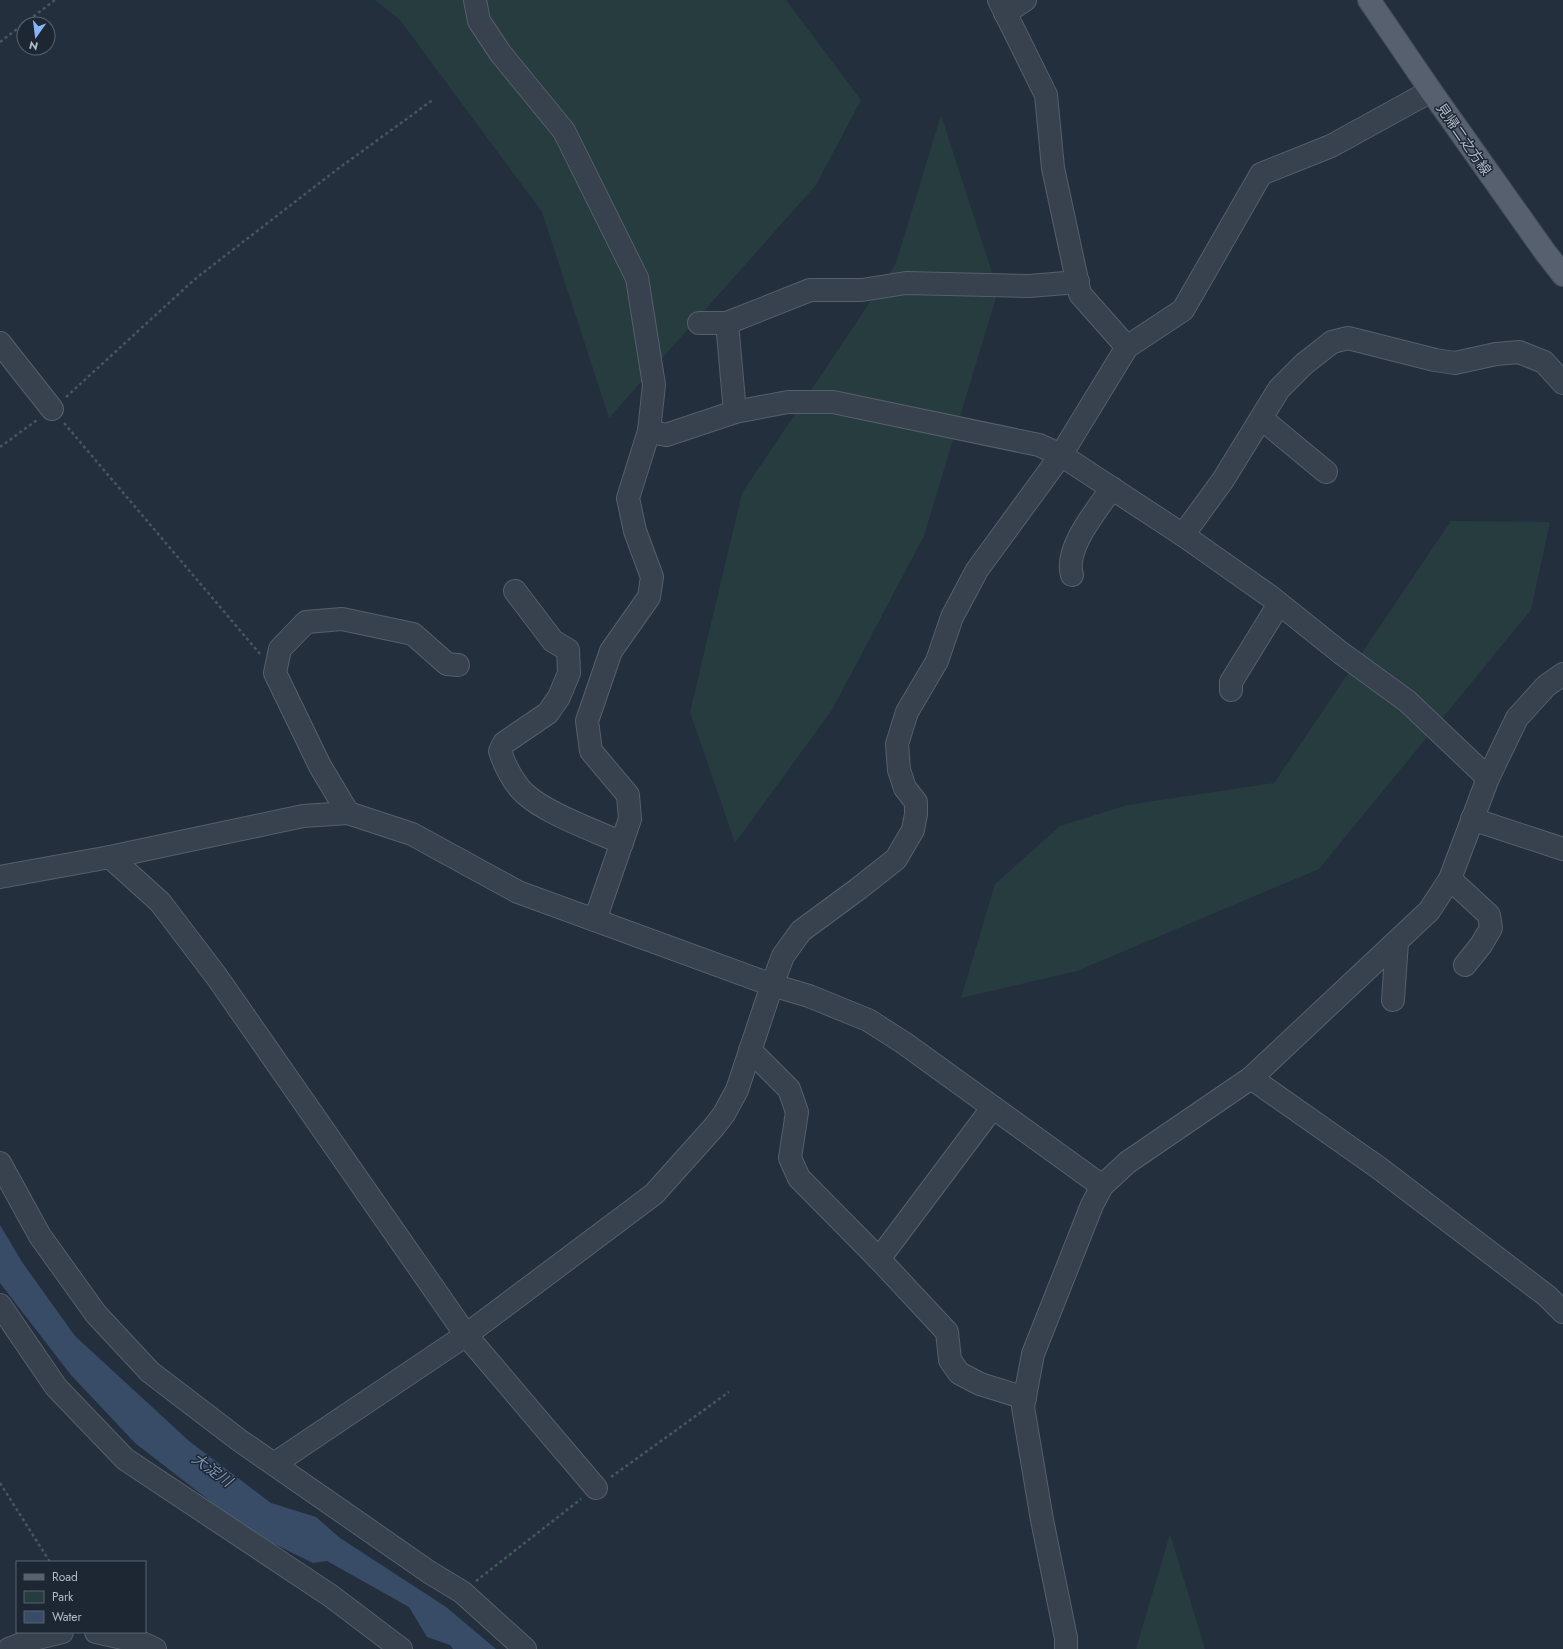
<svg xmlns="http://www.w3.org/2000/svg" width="1563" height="1649" font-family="Jost,'Noto Sans JP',sans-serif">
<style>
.green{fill:#263c3f}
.water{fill:#394c67}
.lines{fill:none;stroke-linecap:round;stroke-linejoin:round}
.minor-casing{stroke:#565f6c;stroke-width:24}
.major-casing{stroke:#414a57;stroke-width:24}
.path{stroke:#44595c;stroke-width:2.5;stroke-dasharray:3 3;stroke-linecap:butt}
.minor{stroke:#38414e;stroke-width:22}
.major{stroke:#56606e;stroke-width:22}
.labels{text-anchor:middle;stroke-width:3;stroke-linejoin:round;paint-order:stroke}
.street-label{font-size:14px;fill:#b4bcc9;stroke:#1d2633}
.water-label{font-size:15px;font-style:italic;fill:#7c92b1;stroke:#1d2633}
</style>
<rect width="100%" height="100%" fill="#242f3e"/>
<g class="green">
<polygon points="375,0 786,0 861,100 816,185 609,418 542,212 400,20"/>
<polygon points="941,115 998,291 924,536 832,710 735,843 690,712 742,493 896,263"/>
<polygon points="1451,521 1550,522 1531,610 1319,869 1077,971 961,998 995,884 1060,826 1127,805 1274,783"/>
<polygon points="1170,1534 1205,1649 1136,1649"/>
</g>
<polygon class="water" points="0,1225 22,1262 75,1336 189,1441 271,1503 316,1517 340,1538 446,1607 496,1649 453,1649 450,1645 427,1637 409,1607 327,1561 313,1563 250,1532 135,1443 71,1375 0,1283"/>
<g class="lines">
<g class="minor-casing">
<g id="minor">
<polyline points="475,0 479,21 501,54 564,131 637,278 654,385 649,431 628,498 635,531 652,577 649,597 611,651 587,721 591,751 628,795 630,819 595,920"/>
<polyline points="999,0 1046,95 1053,168 1080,294 1127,347"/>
<polyline points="1005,13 1025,0"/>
<polyline points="699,323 727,323 810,290 862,290 906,283 1029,286 1078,282"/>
<polyline points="727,323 735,412"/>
<polyline points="0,343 52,409"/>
<polyline points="1262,419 1326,472"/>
<polyline points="649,431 666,435 735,412 788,402 833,402 1039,445 1061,455 1183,535 1271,597 1341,653 1407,701 1488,778"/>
<polyline points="1183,535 1223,480 1279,389 1304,364 1332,342 1348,338 1435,360 1455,363 1496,354 1519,352 1544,362 1563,383"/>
<path d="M1072 575C1064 548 1097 510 1112 488"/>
<path d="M515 591 553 641 568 650 569 673 559 697 548 713 504 743 500 751C504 763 510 776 518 786 535 810 594 830 622 843"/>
<polyline points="1231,690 1231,682 1279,604"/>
<polyline points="348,813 320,766 275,673 280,649 306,622 342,619 413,634 447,664 458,665"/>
<polyline points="1472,819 1563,849"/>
<polyline points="110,857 160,902 217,977 466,1335 596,1488"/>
<polyline points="0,877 110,857 303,816 348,813 412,834 518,892 772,985 809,996 868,1020 904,1043 1102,1186"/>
<polyline points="1450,879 1489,915 1491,928 1481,945 1465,965"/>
<polyline points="1393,1000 1397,942"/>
<polyline points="750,1050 789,1089 797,1112 790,1158 799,1178 879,1259 947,1332 950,1360 959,1373 980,1384 1025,1398"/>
<polyline points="1251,1078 1379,1168 1547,1296 1563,1312"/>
<polyline points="0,1163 40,1236 96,1314 150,1372 239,1440 429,1572 462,1592 525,1649"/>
<polyline points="879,1259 993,1107"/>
<polyline points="0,1305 56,1387 125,1459 331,1596 401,1649"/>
<polyline points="274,1464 466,1335 654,1194 714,1127 724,1114 737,1090 772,985 783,956 801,931 858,889 896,859 913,830 916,814 916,802 905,788 899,770 897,744 907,712 937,661 952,617 977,570 1061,455 1127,347 1183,310 1261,174 1331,146 1431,91"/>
<polyline points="96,1632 140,1642 155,1649"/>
<polyline points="9,1649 34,1639 62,1632"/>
<polyline points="1066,1649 1066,1638 1042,1520 1023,1407 1033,1354 1092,1205 1102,1186 1128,1162 1251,1078 1429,911 1450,879 1488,778 1517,718 1546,686 1563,674"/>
</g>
</g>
<g class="major-casing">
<polyline id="major" points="1369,0 1431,91 1545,252 1563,275"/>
</g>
<g class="path">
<polyline points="0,42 55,0"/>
<polyline points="66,397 195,279 335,171 434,99"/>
<polyline points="64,423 260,654"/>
<polyline points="0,447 37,420"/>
<polyline points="611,1477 729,1392"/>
<polyline points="0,1483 50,1562"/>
<polyline points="476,1581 581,1499"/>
</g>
<use href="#minor" class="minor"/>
<use href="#major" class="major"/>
</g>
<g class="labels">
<g class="street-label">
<text transform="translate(1464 139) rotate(55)" y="5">見帰二之方線</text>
</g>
<g class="water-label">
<text transform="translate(212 1470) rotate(36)" y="5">大淀川</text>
</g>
</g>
<rect x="16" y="1561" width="130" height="72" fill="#1d2633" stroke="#59626f"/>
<rect x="24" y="1574" width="20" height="6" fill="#56606e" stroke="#59626f"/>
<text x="52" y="1581" font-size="12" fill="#b4bcc9">Road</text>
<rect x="24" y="1591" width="20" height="12" fill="#263c3f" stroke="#59626f"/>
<text x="52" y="1601" font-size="12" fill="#b4bcc9">Park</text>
<rect x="24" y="1611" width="20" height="12" fill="#394c67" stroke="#59626f"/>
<text x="52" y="1621" font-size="12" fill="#b4bcc9">Water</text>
<g transform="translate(36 36) rotate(194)"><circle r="19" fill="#1d2633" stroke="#59626f"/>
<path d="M0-3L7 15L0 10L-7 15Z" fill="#8ab4f8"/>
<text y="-6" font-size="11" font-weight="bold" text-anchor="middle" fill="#b4bcc9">N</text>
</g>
</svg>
